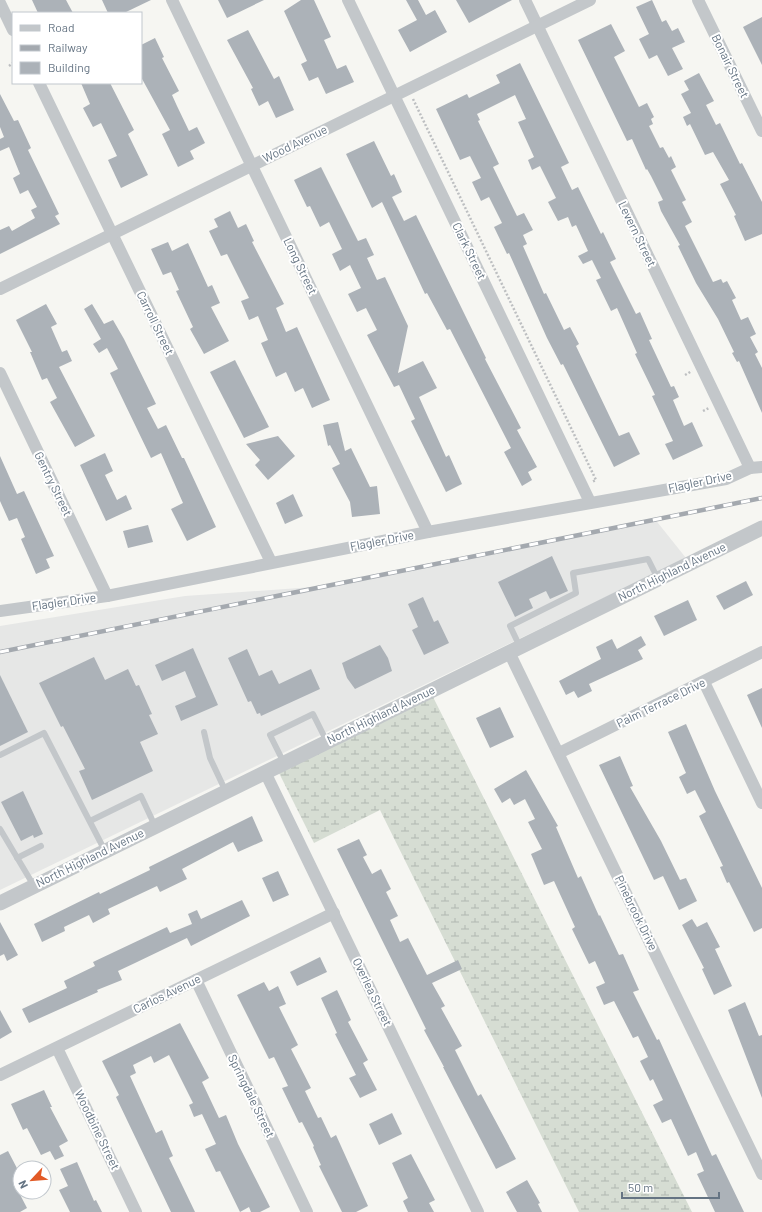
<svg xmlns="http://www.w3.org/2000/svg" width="762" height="1212" font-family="Barlow,sans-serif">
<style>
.built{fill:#e6e7e6}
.wetland{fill:url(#wetland-marsh)}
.building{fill:#acb2b8}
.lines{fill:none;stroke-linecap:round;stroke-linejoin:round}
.path{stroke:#bdbfc1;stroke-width:2.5;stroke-dasharray:2 2;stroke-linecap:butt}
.service{stroke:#c3c7ca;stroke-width:6}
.minor{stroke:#c3c7ca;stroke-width:12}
.tertiary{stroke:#c3c7ca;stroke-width:15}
.rail-casing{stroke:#a4a9af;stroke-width:4.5}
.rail{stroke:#fff;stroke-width:3;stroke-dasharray:9;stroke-linecap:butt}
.labels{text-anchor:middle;stroke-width:4;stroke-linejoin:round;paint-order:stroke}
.street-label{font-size:12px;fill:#657483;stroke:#fff}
</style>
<defs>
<pattern id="wetland-marsh" width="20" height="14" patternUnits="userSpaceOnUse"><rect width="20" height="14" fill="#d6ddd3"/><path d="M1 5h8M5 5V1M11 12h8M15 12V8" fill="none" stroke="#b1b8b1"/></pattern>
</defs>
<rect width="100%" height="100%" fill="#f6f6f2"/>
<polygon class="built" points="654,518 686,558 0,890 0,626 185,596 341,585"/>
<polygon class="wetland" points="433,697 692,1212 579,1212 380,810 314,843 279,773"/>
<g class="building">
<polygon points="32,0 66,0 73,13 38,13"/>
<polygon points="102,0 151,0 124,13 108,13"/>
<polygon points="218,0 264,0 227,18"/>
<polygon points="301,0 314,0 331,37 324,40 337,69 346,65 354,82 326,94 318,77 309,81 301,64 307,61 284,11"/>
<polygon points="406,0 418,0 426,15 435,10 447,32 410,52 398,30 417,20"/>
<polygon points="456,0 512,0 469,23"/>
<polygon points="652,0 662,22 666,20 672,31 678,28 685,42 672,48 683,69 668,76 657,55 649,59 639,39 649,34 636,7"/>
<polygon points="762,17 762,65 743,27"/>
<polygon points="611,24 625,51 614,57 639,107 647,103 654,117 651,119 653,124 649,126 660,148 663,147 669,158 671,156 676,167 671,170 686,200 682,202 692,222 685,226 713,282 721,279 723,283 727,281 736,298 732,300 741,320 748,317 756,334 750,337 758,352 755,354 762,368 762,413 739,361 737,362 732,353 734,352 718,319 696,283 678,246 680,245 661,211 658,202 663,200 651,176 647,169 646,170 632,139 627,141 578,40"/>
<polygon points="248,30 274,79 279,76 294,110 276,118 268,101 259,106 251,89 253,88 227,40"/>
<polygon points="155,38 164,57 162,58 179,91 172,95 177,106 189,131 197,127 205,143 190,151 194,159 178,167 162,134 170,130 141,77 141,45"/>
<polygon points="520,63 569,163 561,167 572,190 578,187 601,234 603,232 616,259 610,262 636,314 640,312 652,339 649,340 671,387 674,386 679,397 673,400 684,426 692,422 703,446 673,460 665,444 673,441 652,396 655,395 635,354 637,353 617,308 611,311 596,280 601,278 592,260 583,264 578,256 588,251 576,225 572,227 568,217 558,221 548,202 556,198 540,166 532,170 528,160 534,157 518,122 526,119 515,95 477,114 480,120 478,121 499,164 493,167 517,216 524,213 533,230 523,235 527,244 523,246 544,294 546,293 564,330 570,327 579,344 576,346 619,436 629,432 640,454 614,467 563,364 561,365 547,338 509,253 507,254 494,227 502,223 489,197 481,201 472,182 481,178 470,156 460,160 436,109 467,94 469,98 500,83 496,75"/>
<polygon points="699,73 714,101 706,105 716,125 720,123 740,164 742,163 762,202 762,234 745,241 734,216 736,215 720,184 729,180 713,152 705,155 690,124 687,126 683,117 691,113 681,94 689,90 684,81"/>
<polygon points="81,83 110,83 134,130 128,134 148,175 121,188 108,160 117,156 101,123 93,127 83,108 90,104"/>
<polygon points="0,94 14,121 18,120 31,148 28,150 59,214 55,216 60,224 0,254 0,230 9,226 12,231 35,218 31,210 37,207 28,190 20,194 13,178 20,174 9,147 0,151 0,139 4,137 0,127"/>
<polygon points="374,141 391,176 394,174 402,192 392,197 404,221 416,215 486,358 485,359 521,428 517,430 537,467 528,472 532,480 522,486 504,452 511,448 450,329 447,330 427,293 425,294 382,202 372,208 346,154"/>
<polygon points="321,167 358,241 366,238 374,255 367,258 377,280 385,277 408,326 398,373 423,361 437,388 419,397 446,457 449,455 462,484 446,492 411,421 415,419 399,385 394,387 367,335 377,330 366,308 357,312 348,294 361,288 350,265 340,271 332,254 342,249 329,222 320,227 310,206 307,207 294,180"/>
<polygon points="230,211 238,228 246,224 254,241 252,242 284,304 276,308 286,332 297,327 330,400 312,408 303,388 295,392 286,372 276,377 261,343 268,340 258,316 249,320 241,301 249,298 227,254 221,256 209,231 218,227 214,219"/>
<polygon points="168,242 172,251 188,243 208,287 212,285 220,303 211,307 229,341 204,354 190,329 193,327 176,291 179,290 171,272 163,275 151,249"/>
<polygon points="46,304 57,324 51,327 62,352 67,350 72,361 59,367 95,436 75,447 50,402 57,398 47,378 42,380 30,352 32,352 16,320"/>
<polygon points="92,304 104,324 113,320 124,339 156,404 147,408 158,429 166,425 182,458 184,458 216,527 187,541 171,509 183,503 161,453 151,458 110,373 118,369 107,348 99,353 93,344 101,339 84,309"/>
<polygon points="235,360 269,427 244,438 210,372"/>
<polygon points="338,422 345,451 351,448 370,487 377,486 380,514 352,517 350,502 332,468 340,464 330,445 328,446 323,425"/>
<polygon points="278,436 295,456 268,480 255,465 260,460 246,444"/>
<polygon points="105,453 113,471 105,475 117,500 126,495 132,509 106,521 80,465"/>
<polygon points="0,456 17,494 24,491 54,556 46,559 50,568 36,574 21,539 25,537 17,518 9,521 0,501"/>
<polygon points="293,494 303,516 285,524 276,503"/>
<polygon points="148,525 153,542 128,548 123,531"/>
<polygon points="552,556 568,591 550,599 546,591 529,599 533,608 515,617 498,582"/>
<polygon points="746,581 753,595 724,610 716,596"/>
<polygon points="423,597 434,622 438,620 449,643 424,655 412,630 418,627 408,604"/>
<polygon points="688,600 697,620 664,636 654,616"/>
<polygon points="641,636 646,645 638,650 643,659 589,684 592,691 578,698 574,691 566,695 559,681 601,659 596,647 612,639 617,649"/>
<polygon points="380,645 388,658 392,671 355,689 347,678 342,663"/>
<polygon points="193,648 218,705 181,721 175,706 196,697 185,671 162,681 155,665"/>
<polygon points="247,649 259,676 272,670 279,684 311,669 320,689 261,716 260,713 257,714 251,701 248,702 228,658"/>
<polygon points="94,657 105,680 128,669 136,686 139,685 152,714 149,715 158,734 140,742 153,771 92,800 79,771 85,769 63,726 61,727 39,683"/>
<polygon points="0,675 28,732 0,746"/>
<polygon points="762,688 762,728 747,695"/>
<polygon points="500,707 514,737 490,748 476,718"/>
<polygon points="686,724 715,791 762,888 762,928 754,932 729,882 727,883 720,867 723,866 699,816 706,812 695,790 687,794 679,777 686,773 668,732"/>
<polygon points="620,756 633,786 630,787 661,841 680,880 686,878 697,901 679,910 663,876 654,880 599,765"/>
<polygon points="526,770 558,826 556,827 578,878 581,876 599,916 600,915 619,955 623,954 639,990 633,992 657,1040 659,1039 712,1156 716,1154 744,1212 715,1212 697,1174 704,1171 696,1152 688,1156 671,1119 662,1123 653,1105 663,1100 653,1079 650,1081 640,1061 648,1057 638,1036 633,1038 614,1001 604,1005 596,987 605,983 595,961 589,964 572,929 575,927 554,881 544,885 531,854 542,849 528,822 535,819 525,799 514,805 510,798 502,803 494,789"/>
<polygon points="23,791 43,834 34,838 33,835 21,841 1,802"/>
<polygon points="252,816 263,841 238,852 233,842 182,869 187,879 160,892 157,886 108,909 110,914 93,923 89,915 64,927 65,931 42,942 34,924 99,892 100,894 150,870 149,867"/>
<polygon points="359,839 367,855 363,857 372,874 381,869 391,889 386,892 398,916 390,920 400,942 408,938 427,975 458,960 462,969 432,983 445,1006 441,1008 462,1046 455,1050 478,1096 481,1094 516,1159 496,1169 443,1067 444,1067 424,1030 426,1029 337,849"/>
<polygon points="278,871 289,895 273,902 262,878"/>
<polygon points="242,900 250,916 191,946 187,938 135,963 118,971 122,980 97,990 98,992 29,1023 22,1009 67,988 64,981 95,966 93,962 167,927 170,933 192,924 188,914 197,910 201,919"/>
<polygon points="692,919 697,927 707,922 720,947 715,949 732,986 714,995 702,969 704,968 682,925"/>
<polygon points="0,922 18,955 7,961 4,954 0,956"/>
<polygon points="320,957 327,972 297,986 290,972"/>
<polygon points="264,982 269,991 278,986 286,1004 279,1007 298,1045 291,1049 311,1088 305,1091 318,1118 321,1117 331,1138 336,1135 368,1206 356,1212 342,1212 319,1166 321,1165 313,1147 314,1146 302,1122 299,1123 282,1088 288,1086 274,1057 269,1059 237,995"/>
<polygon points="337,990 351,1020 348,1022 368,1060 363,1063 377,1090 360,1098 349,1078 356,1075 335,1034 337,1033 321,998"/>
<polygon points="745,1002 759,1036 762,1035 762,1098 728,1010"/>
<polygon points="0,1010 12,1032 0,1039"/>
<polygon points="180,1023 209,1078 202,1082 219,1118 226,1115 238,1144 270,1207 260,1212 251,1212 249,1207 240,1212 220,1171 216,1172 205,1149 216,1144 202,1114 194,1117 189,1105 193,1103 169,1055 154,1063 151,1056 133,1065 136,1073 130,1076 156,1133 162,1130 173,1156 169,1158 195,1212 171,1212 116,1097 119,1095 102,1061"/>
<polygon points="44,1090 52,1107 50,1107 68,1141 59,1146 64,1156 55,1160 50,1151 41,1155 27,1128 23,1130 11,1104"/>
<polygon points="392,1113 402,1134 379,1145 369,1124"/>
<polygon points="8,1151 20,1174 20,1180 14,1183 27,1208 20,1212 0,1212 0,1155"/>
<polygon points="411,1154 435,1200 429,1203 434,1212 408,1212 403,1201 408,1198 392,1163"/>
<polygon points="77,1162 94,1201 96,1200 102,1212 70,1212 59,1190 68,1186 60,1169"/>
<polygon points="527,1180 540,1203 538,1204 542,1212 517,1212 506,1192"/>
</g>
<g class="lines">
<g class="path">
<polyline points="9,66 13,63"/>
<polyline points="413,99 596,480 592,482"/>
<polyline points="685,375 692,371"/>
<polyline points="703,411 709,408"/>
</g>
<g class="service">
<polyline points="520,647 510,626 576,593 573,573 648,559 658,579"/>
<polyline points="204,732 210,758 226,792"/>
<polyline points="0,755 44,733 105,851"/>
<polyline points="284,763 270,735 313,714 327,742"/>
<polyline points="90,821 141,796 155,826"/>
<polyline points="0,829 34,886"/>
<polyline points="17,858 41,846"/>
</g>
<g class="minor">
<polyline points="172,0 428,532"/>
<polyline points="348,0 590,502"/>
<polyline points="525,0 750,468"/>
<polyline points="698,0 762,131"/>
<polyline points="0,3 13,30"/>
<polyline points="39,83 271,562"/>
<polyline points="0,289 590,0"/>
<polyline points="0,373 107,596"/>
<polyline points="0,611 107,596 428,532 726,479 750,468 762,467"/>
<polyline points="509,652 762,1174"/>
<polyline points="704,682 762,803"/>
<polyline points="559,753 762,652"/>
<polyline points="265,772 478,1212"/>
<polyline points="196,980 307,1212"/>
<polyline points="57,1048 136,1212"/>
<polyline points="0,1075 334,913"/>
</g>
<polyline class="tertiary" points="0,903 762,528"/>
<g class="rail-casing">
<polyline id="rail" points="0,652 762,498"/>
</g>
<use href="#rail" class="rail"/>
</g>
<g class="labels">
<g class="street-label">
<text transform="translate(730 66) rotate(64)" y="4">Bonair Street</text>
<text transform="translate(295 144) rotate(-26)" y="4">Wood Avenue</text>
<text transform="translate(637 234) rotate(64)" y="4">Levern Street</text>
<text transform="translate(469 251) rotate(64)" y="4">Clark Street</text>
<text transform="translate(300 266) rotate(64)" y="4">Long Street</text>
<text transform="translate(155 323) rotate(64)" y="4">Carroll Street</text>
<text transform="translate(700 482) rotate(-12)" y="4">Flagler Drive</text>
<text transform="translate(53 484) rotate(64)" y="4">Gentry Street</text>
<text transform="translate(382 541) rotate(-11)" y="4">Flagler Drive</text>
<text transform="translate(672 572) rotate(-26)" y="4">North Highland Avenue</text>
<text transform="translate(64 602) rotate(-8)" y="4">Flagler Drive</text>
<text transform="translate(661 703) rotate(-26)" y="4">Palm Terrace Drive</text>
<text transform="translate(381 715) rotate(-26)" y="4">North Highland Avenue</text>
<text transform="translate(90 858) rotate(-26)" y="4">North Highland Avenue</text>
<text transform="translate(636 913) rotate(64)" y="4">Pinebrook Drive</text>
<text transform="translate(372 992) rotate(64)" y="4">Overlea Street</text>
<text transform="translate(167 994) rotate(-26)" y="4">Carlos Avenue</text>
<text transform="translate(251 1096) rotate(64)" y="4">Springdale Street</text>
<text transform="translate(97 1130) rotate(64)" y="4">Woodbine Street</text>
</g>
</g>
<rect x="12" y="12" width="130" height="72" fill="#ffffff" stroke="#c1c7cd"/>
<rect x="20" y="25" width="20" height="6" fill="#c3c7ca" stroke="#c1c7cd"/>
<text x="48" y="32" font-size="12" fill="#657483">Road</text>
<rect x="20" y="45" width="20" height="6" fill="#a4a9af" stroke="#c1c7cd"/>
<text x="48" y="52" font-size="12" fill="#657483">Railway</text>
<rect x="20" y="62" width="20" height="12" fill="#acb2b8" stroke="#c1c7cd"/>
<text x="48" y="72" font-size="12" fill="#657483">Building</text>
<g transform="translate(32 1180) rotate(244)"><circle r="19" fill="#ffffff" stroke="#c1c7cd"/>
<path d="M0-3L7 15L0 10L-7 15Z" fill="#e25a26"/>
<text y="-6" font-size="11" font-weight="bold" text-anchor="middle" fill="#657483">N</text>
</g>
<path d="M622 1192v6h97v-6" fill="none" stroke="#657483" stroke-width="2"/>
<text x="628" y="1192" font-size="12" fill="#657483" stroke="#ffffff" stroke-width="3" paint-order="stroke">50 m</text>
</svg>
